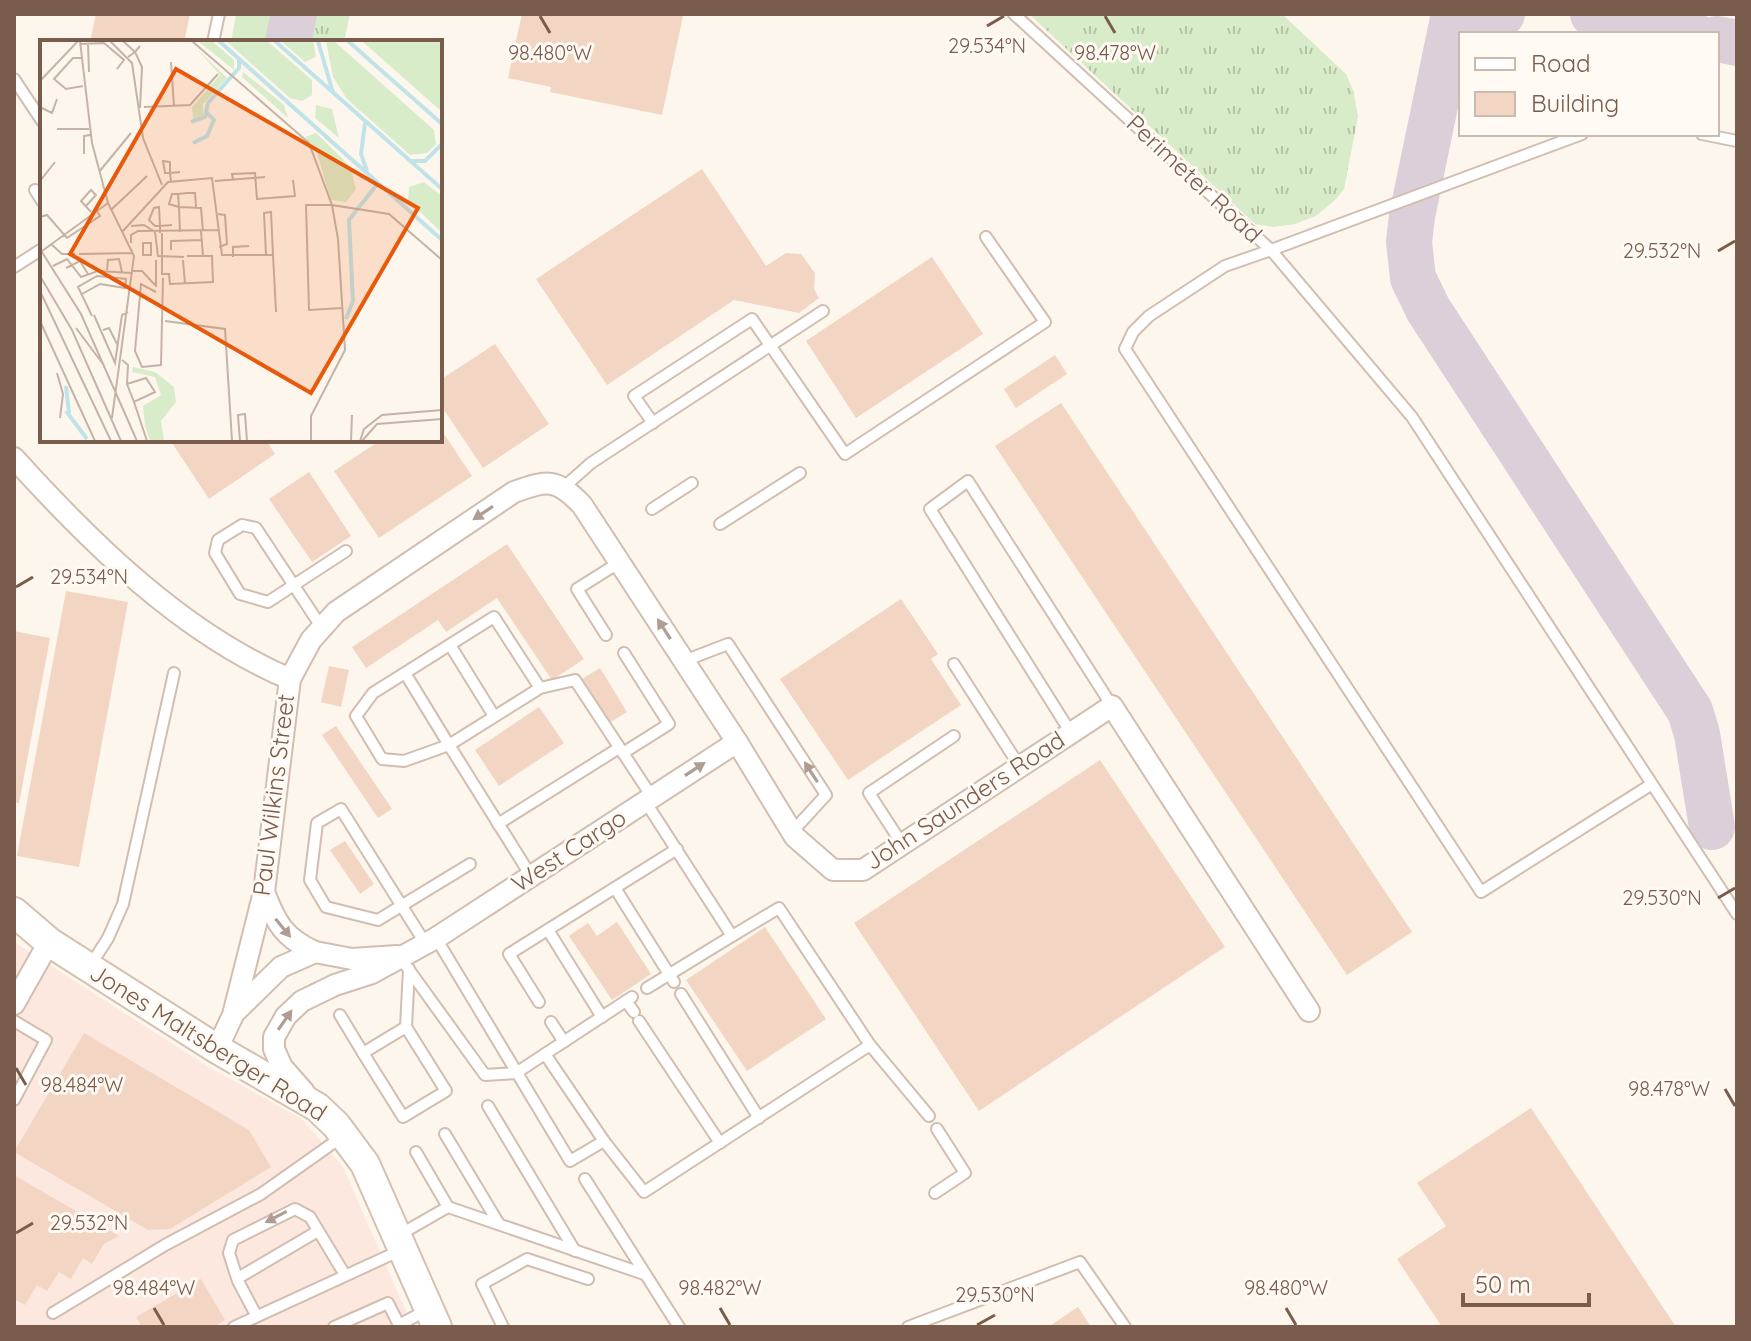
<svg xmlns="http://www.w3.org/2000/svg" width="1751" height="1341" font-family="Quicksand,sans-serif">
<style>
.commercial{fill:#fde8e0}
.grass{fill:url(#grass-tufts)}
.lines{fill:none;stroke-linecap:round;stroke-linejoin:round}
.taxiway{stroke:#dbcfda;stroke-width:46}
.building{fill:#f3d5c3}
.lane-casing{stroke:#d1beb0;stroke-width:14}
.street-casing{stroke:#d1beb0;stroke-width:24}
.secondary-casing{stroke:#d6c0b0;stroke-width:32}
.lane{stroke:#fff;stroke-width:10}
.street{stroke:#fff;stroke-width:20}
.secondary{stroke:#fff;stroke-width:28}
.oneway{fill:#af9d94}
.ticks{fill:none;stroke:#7a5c4d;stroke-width:3}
.labels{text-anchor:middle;stroke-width:6;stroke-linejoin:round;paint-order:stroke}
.street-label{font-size:24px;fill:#7a5c4d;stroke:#fffaf3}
.inset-river{fill:none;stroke:#bfe3e8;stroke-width:4}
.inset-road{fill:none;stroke:#c5b3a7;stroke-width:2}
.view{fill:#e8590c;fill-opacity:0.15;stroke:#e8590c;stroke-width:4}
.inset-edge{fill:none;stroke:#7a5c4d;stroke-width:4}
.ticks-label{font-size:20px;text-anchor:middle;fill:#7a5c4d;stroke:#fffaf3;stroke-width:6;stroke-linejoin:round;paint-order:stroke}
</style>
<defs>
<pattern id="grass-tufts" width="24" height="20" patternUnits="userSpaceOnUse" patternTransform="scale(2)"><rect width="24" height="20" fill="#d8ecc9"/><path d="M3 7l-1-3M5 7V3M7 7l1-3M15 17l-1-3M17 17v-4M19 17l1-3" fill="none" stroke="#b4c2a5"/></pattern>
</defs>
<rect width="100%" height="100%" fill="#fdf6ec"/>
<polygon class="commercial" points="14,942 207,1066 302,1119 343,1167 413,1327 14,1327"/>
<g class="grass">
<polygon points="236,14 278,14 272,42 231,42"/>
<polygon points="308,14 350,14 344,42 302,42"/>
<polygon points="1029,14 1282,14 1346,74 1353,90 1358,116 1344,189 1336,199 1316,216 1295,224 1273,227 1255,224"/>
</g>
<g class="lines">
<g class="taxiway">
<polyline points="1454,14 1412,216 1409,242 1413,278 1428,309 1690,711 1697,734 1712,827"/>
<polyline points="1593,14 1692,34"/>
<polyline points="1472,34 1502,14"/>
<polyline points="1717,39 1737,43"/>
<polyline points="288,42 294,14"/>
</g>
</g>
<g class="building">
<polygon points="96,14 190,14 184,42 90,42"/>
<polygon points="522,14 672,14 683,16 662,115 550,92 551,87 508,78"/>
<polygon points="702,169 766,266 786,253 801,254 815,273 814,289 819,298 799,313 734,300 607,385 536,279"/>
<polygon points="932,257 983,334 856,418 806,341"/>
<polygon points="495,344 549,424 483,468 440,404 440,380"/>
<polygon points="1055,355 1067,374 1016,408 1004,389"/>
<polygon points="1061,403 1412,932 1347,975 995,446"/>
<polygon points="440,428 472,476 379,538 334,471 381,440 440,440"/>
<polygon points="170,440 266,440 275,454 209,499"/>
<polygon points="309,472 351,536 312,562 269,499"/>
<polygon points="507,544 584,659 552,680 497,598 446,632 438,620 366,668 352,647"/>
<polygon points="66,591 128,602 79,867 17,856"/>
<polygon points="901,599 938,654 931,659 961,705 848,780 780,679"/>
<polygon points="14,631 50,638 19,803 14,802"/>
<polygon points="329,666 349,670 341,707 321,702"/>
<polygon points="600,668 627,712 609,723 582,679"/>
<polygon points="539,707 564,743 499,786 475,750"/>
<polygon points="336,726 392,809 378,818 322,735"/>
<polygon points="1100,760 1225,947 979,1111 854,923"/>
<polygon points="345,841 374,884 360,894 330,850"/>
<polygon points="617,922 651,974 612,1000 569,936 588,923 597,936"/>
<polygon points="765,927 826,1019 747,1071 686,980"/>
<polygon points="84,1033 249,1130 271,1167 170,1229 148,1230 14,1152"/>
<polygon points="1531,1108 1676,1327 1442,1327 1397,1259 1446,1226 1417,1183"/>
<polygon points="14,1175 119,1236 104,1244 92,1264 83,1258 71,1279 59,1272 47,1291 37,1285 25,1305 14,1299"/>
<polygon points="201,1279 225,1320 214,1327 142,1327 136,1317"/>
<polygon points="1078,1307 1091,1327 1048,1327"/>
</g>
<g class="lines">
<g class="lane-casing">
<g id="lane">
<polyline points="1014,14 1271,250 1582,134"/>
<polyline points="213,42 219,14"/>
<polyline points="14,79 42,121"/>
<polyline points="1702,134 1737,141"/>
<polyline points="35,190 42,201"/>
<polyline points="14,267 42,249"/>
<polyline points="653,423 634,396 752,319 845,454 1045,322 986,237"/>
<polyline points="563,488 591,463 823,311"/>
<polyline points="652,509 692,483"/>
<polyline points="720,524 800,473"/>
<polyline points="322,628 256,528 242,525 218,540 215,553 240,594 268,602 346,551"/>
<polyline points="606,635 577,589 620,562"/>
<polyline points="450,645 494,716"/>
<polyline points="684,661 728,644 826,795 792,832"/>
<polyline points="954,664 1020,767"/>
<polyline points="405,673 449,745 404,761 382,759 356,716 373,693 494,617 540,688"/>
<polyline points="1071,733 930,509 968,481 1112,706"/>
<polyline points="623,753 669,724 624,653"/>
<polyline points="1652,784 1481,892 1125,349 1133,332 1149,316 1225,266 1271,250 1412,417 1737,914"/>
<polyline points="645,801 732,936 647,988"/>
<polyline points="498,824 619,748"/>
<polyline points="902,844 869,793 954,736"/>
<polyline points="531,876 449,745 540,688 575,680 652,797"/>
<polyline points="615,888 674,982"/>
<polyline points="548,930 602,1017"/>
<polyline points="436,938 570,1161 604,1141 644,1192 870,1045 779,908 732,936"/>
<polyline points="425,943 341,809 317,823 310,880 326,907 378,920 470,864"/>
<polyline points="399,956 485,1075 516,1073 632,997"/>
<polyline points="90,966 108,938 123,904 174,673"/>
<polyline points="681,994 759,1118"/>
<polyline points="626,1001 634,1012"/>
<polyline points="539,1002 509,954 677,849"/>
<polyline points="340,1015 363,1053"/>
<polyline points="14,1021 46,1040 14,1100"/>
<polyline points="639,1021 720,1143"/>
<polyline points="551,1022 564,1042"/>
<polygon points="406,1027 446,1091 403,1117 363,1053"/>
<polyline points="406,1027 409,969"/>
<polyline points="870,1045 929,1116"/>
<polyline points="545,1054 604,1141"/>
<polyline points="488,1106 575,1251"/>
<polyline points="445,1134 499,1224"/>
<polyline points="416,1152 448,1207"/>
<polyline points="585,1179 679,1327"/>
<polyline points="935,1193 965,1173 937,1129"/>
<polyline points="399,1235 448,1207 644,1274"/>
<polyline points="238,1278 318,1231"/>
<polyline points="53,1313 165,1245 261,1194 343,1136"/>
<polyline points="256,1315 238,1281 229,1253 233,1240 295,1209 310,1217 345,1275"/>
<polyline points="399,1325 429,1309"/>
<polyline points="234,1327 399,1251"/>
<polyline points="334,1327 388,1303 400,1327"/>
<polyline points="503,1327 482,1284 527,1259 588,1279"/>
<polyline points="908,1327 1080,1262 1125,1327"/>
</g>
</g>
<g class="street-casing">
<g id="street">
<path d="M14 458C91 543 183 634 290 679"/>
<path d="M264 892C276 923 284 938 315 952"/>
<polyline points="14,1004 49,942"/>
<polyline points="235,1012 281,967 315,952 352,959 397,956"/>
<path d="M217 1049 233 1015 264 892 290 679 311 640 336 612 514 492C548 480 556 478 582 505L737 742 795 837 833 870H863L1112 706 1309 1011"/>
<polyline points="304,1092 282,1067 274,1049 274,1037 286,1016 302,1001 335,985 372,973 436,938 737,742"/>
</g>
</g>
<g class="secondary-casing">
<polyline id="secondary" points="14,912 49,942 217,1049 317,1107 336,1125 365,1164 437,1327"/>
</g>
<use href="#lane" class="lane"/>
<use href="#street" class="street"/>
<use href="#secondary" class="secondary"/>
</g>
<defs><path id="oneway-solid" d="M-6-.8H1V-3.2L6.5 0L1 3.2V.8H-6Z" transform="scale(2)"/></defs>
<g class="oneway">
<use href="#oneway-solid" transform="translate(483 513) rotate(146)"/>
<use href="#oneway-solid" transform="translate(664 629) rotate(-123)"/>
<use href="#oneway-solid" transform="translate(695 769) rotate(-33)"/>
<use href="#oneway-solid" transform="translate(811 772) rotate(-123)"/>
<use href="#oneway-solid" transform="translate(283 928) rotate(51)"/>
<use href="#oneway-solid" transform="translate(285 1020) rotate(-55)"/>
<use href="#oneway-solid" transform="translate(276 1217) rotate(152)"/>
</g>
<path class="ticks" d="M540 16 550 33M1105 16 1115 33M987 26 1004 16M1718 251 1735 241M16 587 33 577M1718 898 1735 888M16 1068 26 1085M1725 1089 1735 1106M16 1233 33 1223M154 1308 164 1325M720 1308 730 1325M1286 1308 1296 1325M977 1325 995 1315"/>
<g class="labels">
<g class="street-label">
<text transform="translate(1194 179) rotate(43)" y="8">Perimeter Road</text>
<text transform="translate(274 795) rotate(-83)" y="8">Paul Wilkins Street</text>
<text transform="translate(965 801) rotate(-33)" y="8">John Saunders Road</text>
<text transform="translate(569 851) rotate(-33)" y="8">West Cargo</text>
<text transform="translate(208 1043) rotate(32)" y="8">Jones Maltsberger Road</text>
</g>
</g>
<g transform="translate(40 40)">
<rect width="402" height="402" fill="#fdf6ec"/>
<path d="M158 1H172L194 20V30ZM186 1H227L272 40V55L262 61 250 58ZM241 1H273L276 17 265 22ZM286 1H294L394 90 396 104 387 113 370 115 307 59 293 37ZM322 1H402V72ZM154 6 187 38 163 64V76L153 79 152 67 180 35ZM203 32 244 65 248 78 202 37ZM276 65 292 69 299 98 275 78ZM276 93 310 126 316 149 306 162 291 160 277 113 265 97ZM384 142 402 156V193L368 160 369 147ZM93 327 115 332 134 347 136 362 121 381 124 401H110L105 385 103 366 121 355 115 337 92 332Z" fill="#d8ecc9"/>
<path class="inset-river" d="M179 1 402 200M235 1 402 149M278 1 293 53M308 1 402 84M151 82 165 77 168 63 199 28V19M325 83 321 114 327 131M153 103 167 96 174 80 166 72M371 121H385L402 104M306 279 313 261 309 180 338 143M26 346 29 373M26 371 47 399"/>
<path class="inset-road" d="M40 1 52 103 68 163 94 216 72 378M70 1 92 23 103 98 122 145M83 1 95 12 100 6M152 1 269 103 292 165 349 174 402 220M40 4 64 3 84 20 77 29M48 4 49 32M88 17 95 12 102 27 100 68M41 18H33L14 39 26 49 43 46M131 22 134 66M0 41 38 1M0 67 12 73 17 59M104 67 150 65 178 34M17 89H49M44 114V96L50 95M59 132 91 93M193 139 192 134 215 133 217 159 255 156 253 140M0 141 15 122M131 141 130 133V122L123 121 125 133H130L140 132M175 141 225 137M138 154 139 167 129 164 132 154H138L147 153H155L156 167M46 166 56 155 51 150 41 161 51 172M72 169 107 136M178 174 185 175 187 204 179 207M0 177 7 175 27 198 60 176 56 170M91 186 104 185 115 192 118 216 144 217M83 191 128 142 172 138 182 215H233L236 272M140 192 139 167 161 168 163 191M120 193V186L119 167 114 168 109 180 115 186H120L132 185M122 193V234H129L130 244 173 242 172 216H163M91 203V195L98 191 179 190M103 203H111V215H103ZM11 204 22 214H35M0 209 41 274 97 401M131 210V201L162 200M2 211 68 163M39 214 93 213M226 215 224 173 231 172 233 215M147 216H163L161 191M193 217V207L209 206M116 220V247M143 220 145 244M13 226 27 219 41 237 58 231 92 233M26 228 40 221 48 234M67 230 68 220 79 219 82 232M93 231H102L115 245M0 236 32 290 81 401M0 251 71 401M116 252 101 244 95 311 102 327 121 325 123 238M42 254 60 244 85 248 86 239 57 236 38 247 52 276M54 275 75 323 82 275 88 272M0 281 55 401M125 281 185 289 192 401M36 288 63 324M63 290 69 288 77 304M82 320 88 325 87 344 94 362 115 352 106 338 87 344M17 333 23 354 20 378M94 362 107 401M200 401 198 375 205 374 207 401M271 401V376L305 310 298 199 292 165H266L269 270 302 268M311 401 312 375M320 401 324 389 342 375 402 370M322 401 337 384 402 379"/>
<path class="view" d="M136 29 378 168 271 353 30 214Z"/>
<rect width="402" height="402" class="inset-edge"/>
</g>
<g class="ticks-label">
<text x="987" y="53">29.534°N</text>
<text x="550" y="60">98.480°W</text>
<text x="1115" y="60">98.478°W</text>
<text x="1662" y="258">29.532°N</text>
<text x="89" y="584">29.534°N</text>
<text x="1662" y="905">29.530°N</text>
<text x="82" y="1092">98.484°W</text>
<text x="1669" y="1096">98.478°W</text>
<text x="89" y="1230">29.532°N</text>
<text x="154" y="1295">98.484°W</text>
<text x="720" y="1295">98.482°W</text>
<text x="1286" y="1295">98.480°W</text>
<text x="995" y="1302">29.530°N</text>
</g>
<rect width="1751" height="1341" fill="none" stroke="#7a5c4d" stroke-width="32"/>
<rect x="1459" y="32" width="260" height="104" fill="#fffaf3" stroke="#cabbb1" stroke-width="2"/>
<rect x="1475" y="58" width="40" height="12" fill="#ffffff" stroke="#cabbb1" stroke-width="2"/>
<text x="1531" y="72" font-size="24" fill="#7a5c4d">Road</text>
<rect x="1475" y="92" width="40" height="24" fill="#f3d5c3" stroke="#cabbb1" stroke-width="2"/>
<text x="1531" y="112" font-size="24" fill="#7a5c4d">Building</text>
<path d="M1463 1293v12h126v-12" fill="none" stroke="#7a5c4d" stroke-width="4"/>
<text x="1475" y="1293" font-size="24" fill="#7a5c4d" stroke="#fffaf3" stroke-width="6" paint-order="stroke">50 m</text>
</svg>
